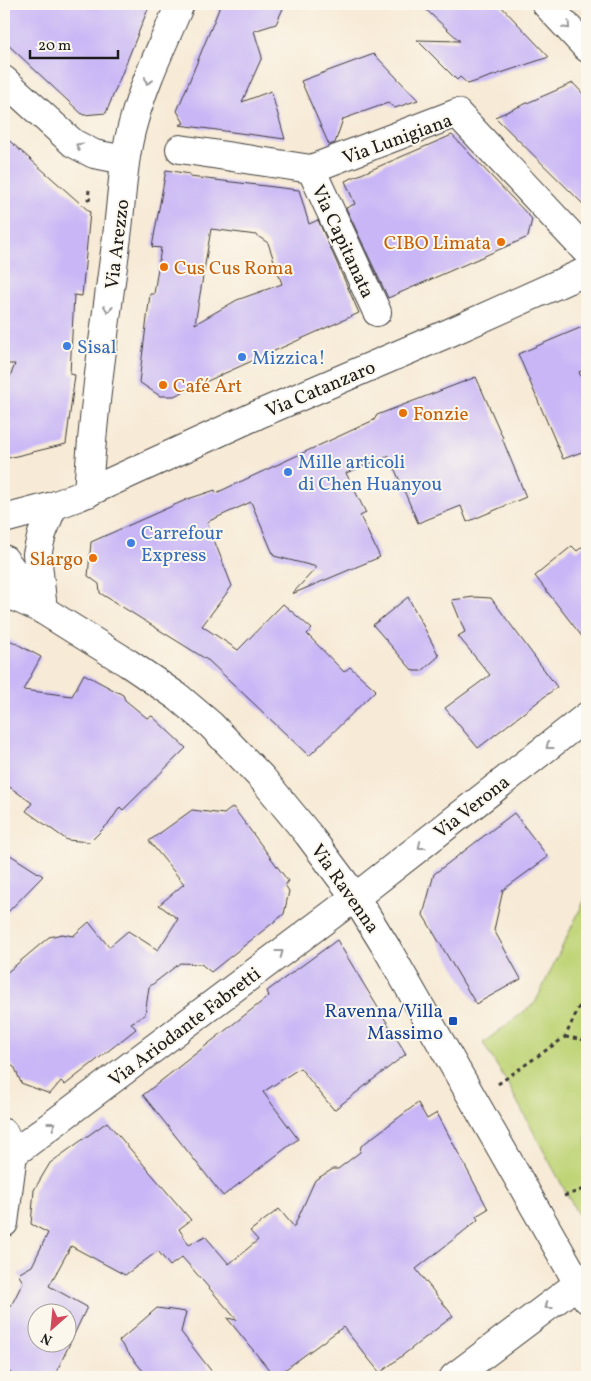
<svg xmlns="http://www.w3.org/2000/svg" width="591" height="1381" font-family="Vollkorn,serif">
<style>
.green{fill:#bfd477;stroke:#6e784a}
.building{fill:#c8b6f6;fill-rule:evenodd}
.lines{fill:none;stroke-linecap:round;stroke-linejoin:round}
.minor-casing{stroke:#3d3b38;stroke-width:30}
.path{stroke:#3d3b38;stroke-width:3;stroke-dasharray:4 4;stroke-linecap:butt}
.minor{stroke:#fff;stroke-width:28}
.oneway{stroke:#999}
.food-dot{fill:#e8710a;stroke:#fbf7ec;stroke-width:2}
.shop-dot{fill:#3f7fe0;stroke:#fbf7ec;stroke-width:2}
.transit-dot{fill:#1a4fb4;stroke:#fbf7ec;stroke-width:2}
.labels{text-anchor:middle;stroke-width:4;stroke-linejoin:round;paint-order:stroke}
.street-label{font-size:19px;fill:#1c1c1c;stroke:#fbf7ec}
.food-label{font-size:19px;fill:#c56008;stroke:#fbf7ec;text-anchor:start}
.shop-label{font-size:19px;fill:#366cbe;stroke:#fbf7ec;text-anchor:start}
.transit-label{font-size:19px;fill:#164399;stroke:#fbf7ec;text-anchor:end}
</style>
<rect width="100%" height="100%" fill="#fbf7ec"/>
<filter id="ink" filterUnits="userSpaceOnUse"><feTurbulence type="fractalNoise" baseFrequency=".02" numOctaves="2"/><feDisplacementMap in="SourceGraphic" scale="10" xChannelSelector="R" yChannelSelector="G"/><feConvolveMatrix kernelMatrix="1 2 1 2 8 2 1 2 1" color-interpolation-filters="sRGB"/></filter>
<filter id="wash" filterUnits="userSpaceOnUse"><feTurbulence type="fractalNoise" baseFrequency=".0096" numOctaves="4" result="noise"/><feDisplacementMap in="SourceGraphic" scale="20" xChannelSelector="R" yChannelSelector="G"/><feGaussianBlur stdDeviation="1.12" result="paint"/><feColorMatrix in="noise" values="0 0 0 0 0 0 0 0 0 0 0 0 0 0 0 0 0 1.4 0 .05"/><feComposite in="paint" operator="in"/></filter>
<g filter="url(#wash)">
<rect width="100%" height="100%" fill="#f7ead6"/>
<polygon class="green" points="587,895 587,1215 577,1213 505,1079 483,1043 535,1003"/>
<g id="blocks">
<g class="building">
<polygon points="4,4 150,4 106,113 83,115 4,41"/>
<polygon points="221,4 285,4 276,24 254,31 262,57 242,102 271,91 285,139 179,125 184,123 177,111"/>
<polygon points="420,4 499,4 549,57 468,84 460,77 457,80 417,40 460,41"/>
<polygon points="374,54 418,100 395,108 388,103 343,119 335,143 329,145 301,81"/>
<polygon points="573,83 587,98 587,208 495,117"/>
<polygon points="452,135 532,219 528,237 388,298 346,208 355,204 345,181"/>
<polygon points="4,136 90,212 82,296 74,295 70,374 75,375 66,444 4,459 4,392 15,364 4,364"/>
<path d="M166 170 190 174V177L299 190 309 224 318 220 359 313 174 396H160L139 382 150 294H154L161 248 152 247ZM211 229 256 235 268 243 282 284 237 300 195 324Z"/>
<polygon points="587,325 587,368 579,372 587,392 587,450 563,459 518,354"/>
<polygon points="476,377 503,438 502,438 526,497 467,522 461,506 418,523 389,456 346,473 366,513 360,516 380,557 292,594 317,567 274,556 251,502 207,522 232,586 202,626 238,650 283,604 312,629 307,634 344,672 350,667 376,690 309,756 209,661 100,593 99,584 88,576 91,542 188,499 215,490 216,493 374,420 377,415"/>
<polygon points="587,543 587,643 535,576 572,546 577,551"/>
<polygon points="408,597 439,656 422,671 413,671 373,625"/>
<polygon points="474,597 491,598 557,687 478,748 445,708 490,675 458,636 465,632 452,600"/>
<polygon points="4,637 41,657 23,690 72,696 84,674 123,695 125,700 147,718 152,716 186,748 123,810 120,807 110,822 90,842 67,840 26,811 32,803 4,783"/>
<polygon points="233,807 288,881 285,885 289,891 284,914 211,972 201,964 180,963 149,987 145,1015 131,1023 136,1029 65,1085 61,1081 50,1094 21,1083 15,1068 11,1065 4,1049 4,975 49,937 62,934 73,936 89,922 109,947 128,931 158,950 178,919 159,905 184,884 149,841 192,810 224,814"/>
<polygon points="514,813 548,857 503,890 494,930 521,979 476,1004 423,915 434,874"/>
<polygon points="4,851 43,876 4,916"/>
<polygon points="337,940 406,1054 334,1110 300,1068 263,1092 298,1139 223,1196 143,1095 269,996 267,991"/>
<path d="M418 1103 427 1119 437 1113 488 1209 476 1216 478 1220 416 1269 453 1316 380 1373 343 1327 275 1377 227 1318 237 1320 182 1257 170 1266 158 1251 125 1275 71 1246 49 1286 87 1307 54 1377H16L4 1368V1320L23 1282 18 1274 32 1266 48 1233 31 1224 34 1190 50 1163 107 1122 191 1220 179 1229 189 1245 205 1236 229 1264 258 1240 250 1231 279 1209 294 1227 315 1180 333 1169H338L360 1152 361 1146ZM38 1314H68V1344H38Z"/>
<polygon points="157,1308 186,1312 181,1332 216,1377 148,1377 133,1359 119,1341"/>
</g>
</g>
</g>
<g filter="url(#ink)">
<use href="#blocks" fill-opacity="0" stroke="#3d3b38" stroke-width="1"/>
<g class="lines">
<g class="minor-casing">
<g id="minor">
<polyline points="546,4 587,48"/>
<polyline points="4,80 73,143 94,154 125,160"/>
<polyline points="180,149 311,169 457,113 587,252"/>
<polyline points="311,169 377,312"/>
<path d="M88 493C93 409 105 327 116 244 122 203 122 160 134 120 145 80 164 42 180 4"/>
<polyline points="4,519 53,506 80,496 257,415 451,332 587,271"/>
<polyline points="4,559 42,609"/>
<polyline points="4,592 43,610 128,663 178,697 211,725 262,778 308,834 355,897 389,952 587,1299"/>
<polyline points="43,610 37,554 42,534 53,506"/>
<polyline points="4,1133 13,1154 4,1223"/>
<polyline points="13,1154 366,889 587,716"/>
<polyline points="454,1377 587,1277"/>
</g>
</g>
<g class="path">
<polyline points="89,190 88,199 92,199"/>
<polyline points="565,1037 587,1040"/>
<polyline points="498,1084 565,1037 587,990"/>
<polyline points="564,1196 587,1188"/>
</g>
<use href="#minor" class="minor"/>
</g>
<defs><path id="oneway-chevron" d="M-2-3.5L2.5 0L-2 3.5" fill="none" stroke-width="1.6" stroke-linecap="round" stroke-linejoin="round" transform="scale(1.25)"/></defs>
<g class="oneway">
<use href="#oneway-chevron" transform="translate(567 26) rotate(47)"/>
<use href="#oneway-chevron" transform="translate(148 81) rotate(112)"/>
<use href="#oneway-chevron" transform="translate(79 146) rotate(-150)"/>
<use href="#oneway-chevron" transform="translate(108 309) rotate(97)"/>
<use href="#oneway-chevron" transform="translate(549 746) rotate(142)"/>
<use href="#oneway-chevron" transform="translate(421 846) rotate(142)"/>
<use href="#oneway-chevron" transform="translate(280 953) rotate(-37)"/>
<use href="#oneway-chevron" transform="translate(52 1125) rotate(-37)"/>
<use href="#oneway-chevron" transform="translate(548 1306) rotate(142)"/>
</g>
</g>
<g class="food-dot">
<circle cx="501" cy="242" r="5"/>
<circle cx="164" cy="267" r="5"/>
<circle cx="163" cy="385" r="5"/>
<circle cx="403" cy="413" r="5"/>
<circle cx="93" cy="558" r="5"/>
</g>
<g class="shop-dot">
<circle cx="67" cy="346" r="5"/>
<circle cx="242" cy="357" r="5"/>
<circle cx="288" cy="472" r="5"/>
<circle cx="131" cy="543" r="5"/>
</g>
<rect class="transit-dot" x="448" y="1016" width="10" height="10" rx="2.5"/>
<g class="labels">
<g class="street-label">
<text transform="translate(397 138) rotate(-20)" y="7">Via Lunigiana</text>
<text transform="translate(344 241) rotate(65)" y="7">Via Capitanata</text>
<text transform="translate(116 244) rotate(-83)" y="7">Via Arezzo</text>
<text transform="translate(320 388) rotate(-23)" y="7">Via Catanzaro</text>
<text transform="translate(471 806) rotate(-38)" y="7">Via Verona</text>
<text transform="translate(346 888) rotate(55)" y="7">Via Ravenna</text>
<text transform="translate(184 1026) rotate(-37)" y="7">Via Ariodante Fabretti</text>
</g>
<g class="food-label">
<text x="491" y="249" text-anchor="end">CIBO Limata</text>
<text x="174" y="274">Cus Cus Roma</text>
<text x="173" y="392">Café Art</text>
<text x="413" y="420">Fonzie</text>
<text x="83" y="565" text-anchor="end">Slargo</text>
</g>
<g class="shop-label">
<text x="77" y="353">Sisal</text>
<text x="252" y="364">Mizzica!</text>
<text x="298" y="468">Mille articoli<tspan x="298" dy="22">di Chen Huanyou</tspan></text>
<text x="141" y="539">Carrefour<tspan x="141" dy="22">Express</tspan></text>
</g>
<g class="transit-label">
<text x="443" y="1017">Ravenna/Villa<tspan x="443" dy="22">Massimo</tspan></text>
</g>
</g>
<rect width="591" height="1381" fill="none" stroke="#fbf7ec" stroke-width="20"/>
<g transform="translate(52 1328) rotate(207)"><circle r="24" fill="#fbf7ec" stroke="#a29f99"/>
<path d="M0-4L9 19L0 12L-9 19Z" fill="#d1495b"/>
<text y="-8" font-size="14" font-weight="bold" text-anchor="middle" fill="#1c1c1c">N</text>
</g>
<path d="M30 50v8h88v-8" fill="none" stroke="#1c1c1c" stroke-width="2.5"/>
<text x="38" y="50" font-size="15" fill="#1c1c1c" stroke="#fbf7ec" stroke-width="4" paint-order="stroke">20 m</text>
</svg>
